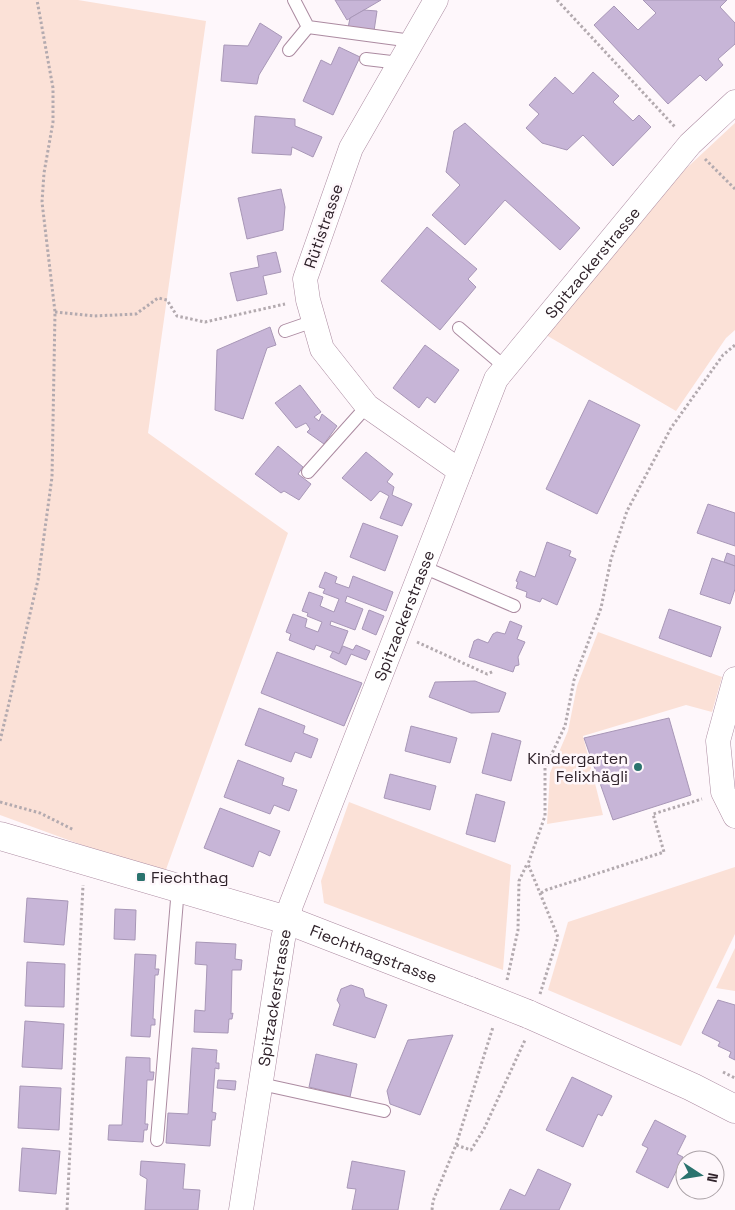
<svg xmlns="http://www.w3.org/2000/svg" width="735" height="1210" font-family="'Space Grotesk',sans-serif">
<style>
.green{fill:#fbe1d7}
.building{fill:#c7b5d7;stroke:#a897b7}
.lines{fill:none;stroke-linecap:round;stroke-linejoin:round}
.lane-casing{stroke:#ac8ba1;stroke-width:14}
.street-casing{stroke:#ac8ba1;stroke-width:25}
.secondary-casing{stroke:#ac8ba1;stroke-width:29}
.path{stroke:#b3aaaf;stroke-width:3;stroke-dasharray:2.5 2.5;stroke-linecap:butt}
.lane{stroke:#fff;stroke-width:12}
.street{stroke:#fff;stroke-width:24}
.secondary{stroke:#fff;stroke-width:28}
.secondary-bridge-casing{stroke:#ac8ba1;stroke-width:29;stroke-linecap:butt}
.secondary-bridge{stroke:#fff;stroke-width:28}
.poi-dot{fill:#2a736e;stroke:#fef7fb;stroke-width:2}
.labels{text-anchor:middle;stroke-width:5;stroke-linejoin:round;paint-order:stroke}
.street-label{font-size:16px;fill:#2f222a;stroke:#fef7fb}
.poi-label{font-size:16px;fill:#2f222a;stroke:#fef7fb;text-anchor:end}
</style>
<rect width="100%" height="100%" fill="#fef7fb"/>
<g class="green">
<polygon points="0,0 78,0 206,21 148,433 288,533 164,875 0,815"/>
<polygon points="735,123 735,330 726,338 676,411 546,335 647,205"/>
<polygon points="598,632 722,677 712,712 686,705 583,736 603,815 547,824 550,773 568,731 577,686"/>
<polygon points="349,802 511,865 503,970 324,903 321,881"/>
<polygon points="735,867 735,934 681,1046 548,990 568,922"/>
<polygon points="735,948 735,991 716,988"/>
</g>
<g class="building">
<polygon points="335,0 381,0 347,20"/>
<polygon points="643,0 727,0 720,7 735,23 735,44 718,59 723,65 706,81 700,75 668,104 594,25 614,6 638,30 656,13"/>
<polygon points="364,10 377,11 374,31 348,28 350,18"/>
<polygon points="260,23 282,37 259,75 257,84 221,81 224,45 248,46"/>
<polygon points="339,47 360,57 333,115 303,101 321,60 331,65"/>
<polygon points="593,72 619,96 613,102 633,121 639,115 651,127 613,166 583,135 567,150 542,143 526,128 539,114 529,105 555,77 573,94"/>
<polygon points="255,116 295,119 295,126 322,137 313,157 292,147 291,155 252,153"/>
<polygon points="465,123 580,228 560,250 505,200 465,245 432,215 460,185 446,172 454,131"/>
<polygon points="281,189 285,207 283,230 247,239 238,198"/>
<polygon points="427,227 477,269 468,279 476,287 440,330 381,281"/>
<polygon points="276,252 281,272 263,276 267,294 237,301 230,273 259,267 257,256"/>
<polygon points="270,327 276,345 267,348 243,419 215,410 217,350"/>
<polygon points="425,345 459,370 435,403 427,397 419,408 393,388"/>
<polygon points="300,385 321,412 314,417 319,421 322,414 337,426 324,444 307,432 310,429 306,423 296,428 275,403"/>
<polygon points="589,400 640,425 597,514 546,489"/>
<polygon points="278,446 303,467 298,474 311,484 299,500 284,491 281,493 255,474"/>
<polygon points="366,452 393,474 387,482 394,487 392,495 412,504 402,526 380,518 389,496 380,491 371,501 342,478"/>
<polygon points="708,504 735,513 735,546 697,533"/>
<polygon points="363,523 398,536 385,571 350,557"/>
<polygon points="547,542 571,551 569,556 576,559 557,605 542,598 540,602 526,597 527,592 516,588 518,582 516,581 520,571 535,577"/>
<polygon points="727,553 735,556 735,566 724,562"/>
<polygon points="712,558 735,566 735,589 730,604 700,594"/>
<polygon points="325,572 337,577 335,583 349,588 353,576 393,592 386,611 347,596 345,602 363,609 355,630 331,621 330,625 348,631 339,654 316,645 314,650 289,640 291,634 286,632 293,614 307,619 305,627 318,632 322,622 307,616 308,613 302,611 309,592 323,597 320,606 334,612 339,599 323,593 325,589 319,587"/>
<polygon points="669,609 721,627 711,657 659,638"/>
<polygon points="369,610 384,616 376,635 362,629"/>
<polygon points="510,621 522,626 517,639 525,642 518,657 519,665 515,666 513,672 469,657 474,641 478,639 488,643 493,634 497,632 505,634"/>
<polygon points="356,645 370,651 366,660 351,654 346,665 330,657 333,651 339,654 343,646 353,650"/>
<polygon points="277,652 362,683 344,726 261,693"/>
<polygon points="475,681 506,693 499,712 471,713 429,697 435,682"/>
<polygon points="259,708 305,726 303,733 318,739 311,758 295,752 291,762 245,745"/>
<polygon points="669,718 691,795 613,820 584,738"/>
<polygon points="411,726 457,738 450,763 405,751"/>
<polygon points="492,733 521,741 511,781 482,773"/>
<polygon points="238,760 284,778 282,785 297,790 289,811 274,805 270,814 224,797"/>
<polygon points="390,774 436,786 430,810 384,798"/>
<polygon points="476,794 505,802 495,842 466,834"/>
<polygon points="220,808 280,831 270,856 259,851 253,867 204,848"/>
<polygon points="27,898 68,901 64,945 24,942"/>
<polygon points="115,909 136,910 135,940 114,939"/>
<polygon points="196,942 236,944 235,959 242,960 241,970 232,970 231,1014 233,1013 232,1019 229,1019 228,1033 194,1032 195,1010 205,1011 207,965 195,964"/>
<polygon points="135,954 156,955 155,969 159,969 158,975 155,975 153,1019 155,1019 155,1025 151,1025 150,1037 131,1036"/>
<polygon points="27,962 65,964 64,1007 25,1006"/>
<polygon points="351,985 363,989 365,997 387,1005 375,1038 333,1025 340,1005 337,1000 341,989"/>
<polygon points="718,1000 735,1005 735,1060 729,1057 731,1052 718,1046 720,1042 702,1033"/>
<polygon points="25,1021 64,1024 62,1069 22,1067"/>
<polygon points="453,1035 420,1115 390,1104 387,1091 408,1040"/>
<polygon points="192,1048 217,1050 216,1063 219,1063 219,1069 215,1068 212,1112 216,1113 215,1120 212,1120 210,1146 166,1143 168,1113 188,1114"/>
<polygon points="316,1054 357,1064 350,1097 309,1087"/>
<polygon points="126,1057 150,1058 150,1072 154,1072 153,1080 147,1080 145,1124 148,1124 147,1130 144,1130 143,1142 108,1140 109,1125 122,1125"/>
<polygon points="572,1077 612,1096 602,1116 598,1114 583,1147 546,1130"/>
<polygon points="218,1080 236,1081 235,1090 217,1088"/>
<polygon points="20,1086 61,1088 59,1130 18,1128"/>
<polygon points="655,1120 686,1136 677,1154 683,1157 668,1188 636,1172 648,1148 642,1145"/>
<polygon points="22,1148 60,1151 56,1194 19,1191"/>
<polygon points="141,1161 185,1164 183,1189 200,1190 198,1210 145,1210 147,1179 140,1175"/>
<polygon points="352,1161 405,1171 398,1210 352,1210 356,1189 347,1188"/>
<polygon points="538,1169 571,1184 559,1210 500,1210 510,1189 525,1196"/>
</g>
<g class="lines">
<g class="lane-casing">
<g id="lane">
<polyline points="294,0 308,27 412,41"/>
<polyline points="289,50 308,27"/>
<polyline points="366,59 400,63"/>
<polyline points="459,328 505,367"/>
<polyline points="285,331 314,321"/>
<polyline points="308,472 367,406"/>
<polyline points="423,567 514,606"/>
<polyline points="261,1084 384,1111"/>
<polyline points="157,1140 178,888"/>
</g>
</g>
<g class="street-casing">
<g id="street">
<polyline points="436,0 351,148 305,279 308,300 322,349 367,406 460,471"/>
<polyline points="735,679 718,741 723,792 735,816"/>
<path id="s1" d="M241 1210 283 939 291 905 496 379 690 144 735 102"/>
</g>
</g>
<g class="secondary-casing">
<g id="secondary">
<path id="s2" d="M0 836 287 920 470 991"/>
<polyline points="528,1014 692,1087 735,1109"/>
</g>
</g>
<g class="path">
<polyline points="557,0 675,127"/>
<polyline points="705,159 735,189"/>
<polyline points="55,312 94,316 136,314 158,298 167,300 177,316 205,322 285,304"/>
<polyline points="417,642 487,674 494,671"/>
<polyline points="0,741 38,580 52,477 55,312 42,202 44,173 53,122 53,88 37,0"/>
<polyline points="0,802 40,813 74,830"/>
<polyline points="541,893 546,890 664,852 653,814 702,799"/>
<polyline points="507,980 518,930 519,881 527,864"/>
<polyline points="540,994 558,937 528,864 545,816 545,768 565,726 574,680 601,608 611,559 627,511 671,428 723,355 735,345"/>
<polyline points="723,1072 735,1078"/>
<polyline points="456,1145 493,1027"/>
<polyline points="67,1210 83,885"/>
<polyline points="432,1210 433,1201 456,1145 471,1150 484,1129 525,1040"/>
</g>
<use href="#lane" class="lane"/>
<use href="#street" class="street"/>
<use href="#secondary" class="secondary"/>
<g class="secondary-bridge-casing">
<polyline id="secondary-bridge" points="470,991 528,1014"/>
</g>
<use href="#secondary-bridge" class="secondary-bridge"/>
</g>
<g class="poi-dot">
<circle cx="638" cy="767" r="5"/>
<rect x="136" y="872" width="10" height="10" rx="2.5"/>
</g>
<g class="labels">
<g class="street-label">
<text transform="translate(323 226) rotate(-71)" y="6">Rütistrasse</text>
<text dy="6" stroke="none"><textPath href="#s1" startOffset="1025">Spitzackerstrasse</textPath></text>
<text dy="6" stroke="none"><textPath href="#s1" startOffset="620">Spitzackerstrasse</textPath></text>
<text dy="6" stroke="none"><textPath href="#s2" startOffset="392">Fiechthagstrasse</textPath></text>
<text dy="6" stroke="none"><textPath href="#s1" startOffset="215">Spitzackerstrasse</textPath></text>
</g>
<g class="poi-label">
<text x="628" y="764">Kindergarten<tspan x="628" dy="18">Felixhägli</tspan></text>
<text x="151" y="883" text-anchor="start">Fiechthag</text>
</g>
</g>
<g transform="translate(700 1175) rotate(102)"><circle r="24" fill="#fef7fb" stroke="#aba2a7"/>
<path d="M0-4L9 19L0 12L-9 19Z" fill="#2a736e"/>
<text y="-8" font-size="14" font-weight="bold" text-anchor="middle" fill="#2f222a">N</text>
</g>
</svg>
